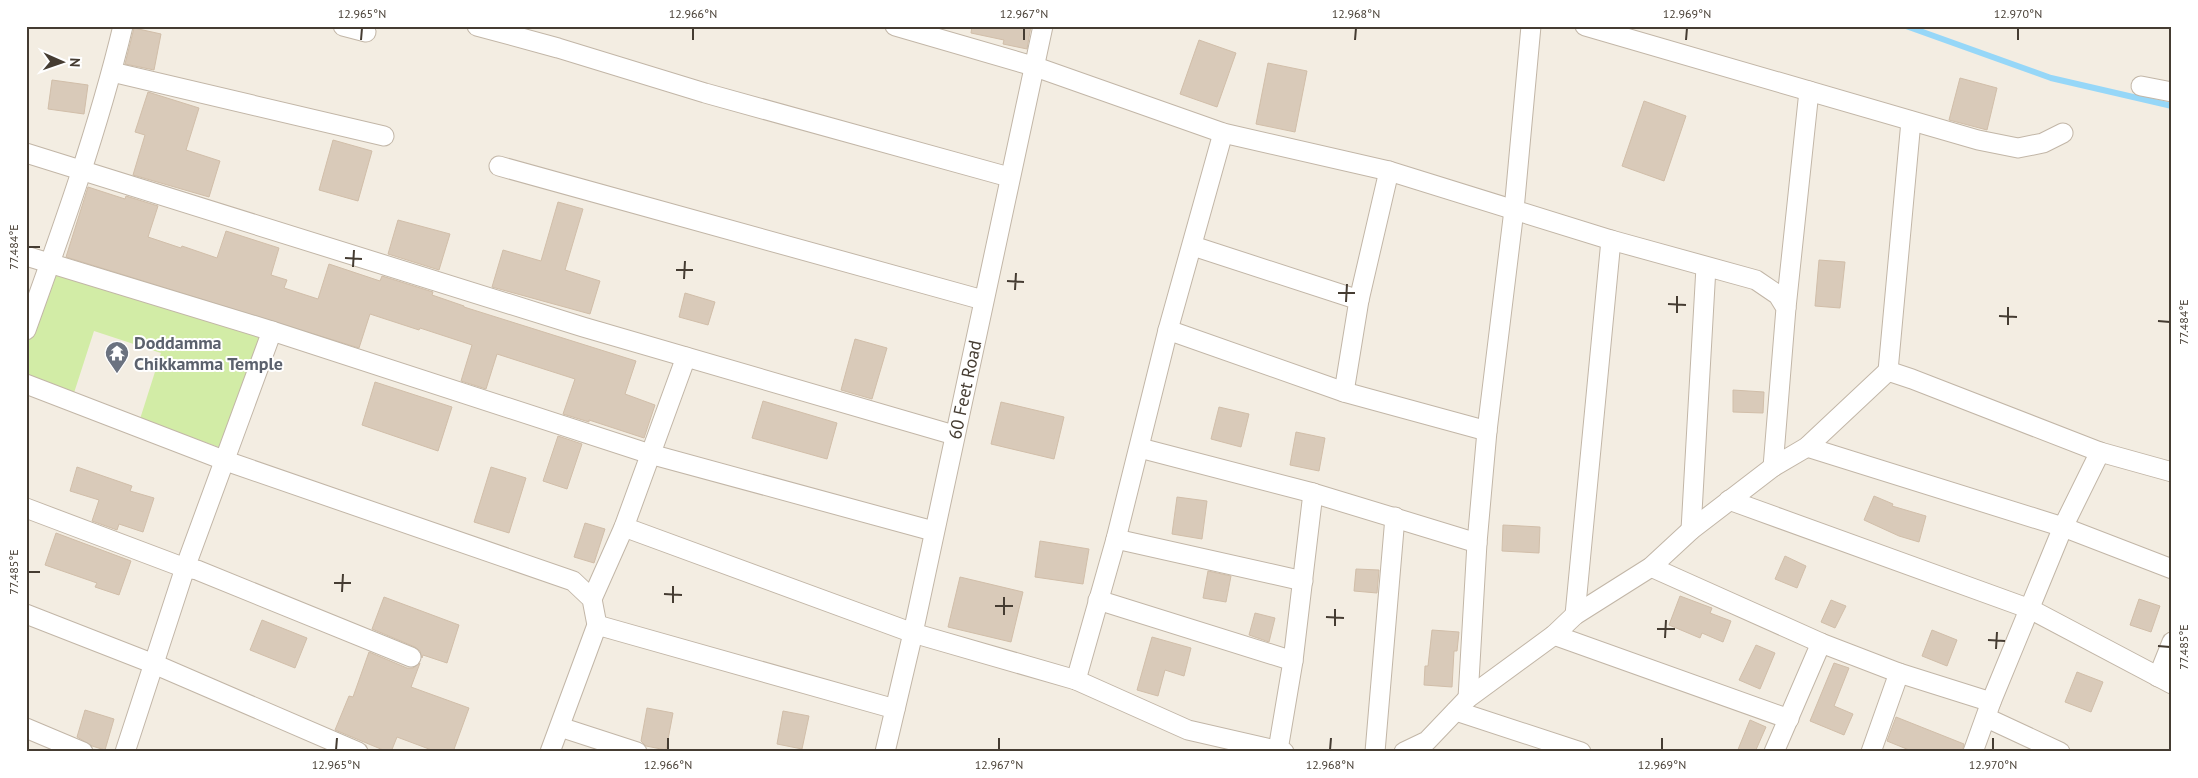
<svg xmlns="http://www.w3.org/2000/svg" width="2198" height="778" font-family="'PT Sans',sans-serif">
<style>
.green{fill:#d2eca6}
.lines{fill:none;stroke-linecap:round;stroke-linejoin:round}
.stream{stroke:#96d7f8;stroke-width:6}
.building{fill:#d9cab9;stroke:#d1bea9}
.minor-casing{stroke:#c2b6a7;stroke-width:21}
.minor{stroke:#fff;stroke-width:19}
.ticks{fill:none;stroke:#453c32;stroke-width:2}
.labels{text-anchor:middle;stroke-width:4;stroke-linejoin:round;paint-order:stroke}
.worship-label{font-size:18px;font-weight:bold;fill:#5b616d;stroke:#fff;text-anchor:start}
.street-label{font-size:18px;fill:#453c32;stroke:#fff}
.neatline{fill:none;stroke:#453c32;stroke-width:2}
.ticks-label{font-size:12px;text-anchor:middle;fill:#453c32}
</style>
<rect width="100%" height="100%" fill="#f3ede2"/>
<polygon class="green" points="54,266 265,339 227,450 140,419 161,353 94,331 73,396 26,380 26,346"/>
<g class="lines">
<polyline class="stream" points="1906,26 2051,78 2172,106"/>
</g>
<g class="building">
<polygon points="972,26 1031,26 1027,49 1003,44 1004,40 971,33"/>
<polygon points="134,28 161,34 154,70 125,64"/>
<polygon points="1199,40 1236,53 1217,107 1180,94"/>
<polygon points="1268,63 1307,71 1295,132 1256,124"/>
<polygon points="1960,78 1997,88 1987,130 1949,120"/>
<polygon points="52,80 88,85 84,114 48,109"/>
<polygon points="148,92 199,108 186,150 220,161 209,197 133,175 145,135 135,132"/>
<polygon points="1644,101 1686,116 1664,181 1622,166"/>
<polygon points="333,140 372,151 358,201 319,190"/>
<polygon points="88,187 125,199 126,196 158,206 148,237 181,248 182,246 217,258 226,231 279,248 271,275 287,280 284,288 318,299 329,264 380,281 382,276 433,292 432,295 464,306 464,307 636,361 625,394 655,405 644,438 589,420 589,422 563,414 575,379 497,354 486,389 461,381 472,345 420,328 419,330 370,314 359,348 66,257"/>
<polygon points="558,202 583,209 565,270 600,281 590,314 492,287 503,250 541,261"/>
<polygon points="398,220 450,234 439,270 388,254"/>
<polygon points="1819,260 1845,262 1840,308 1815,306"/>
<polygon points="685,293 715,302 708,325 679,317"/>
<polygon points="855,339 887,348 872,399 841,390"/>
<polygon points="375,382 452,407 438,451 362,425"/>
<polygon points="1733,390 1764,392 1763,413 1733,412"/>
<polygon points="763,401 837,423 827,459 752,438"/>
<polygon points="1001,402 1064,417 1054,459 991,444"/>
<polygon points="1219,407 1249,414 1241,447 1211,439"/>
<polygon points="1296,432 1325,438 1319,471 1290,465"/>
<polygon points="558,436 582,444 567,489 543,481"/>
<polygon points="77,467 132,486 130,491 154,498 143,532 119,524 117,530 92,521 99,500 70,491"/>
<polygon points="491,467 526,478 509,533 474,522"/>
<polygon points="1874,496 1893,504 1892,506 1926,516 1919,542 1899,536 1864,520"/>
<polygon points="1177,497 1207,501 1202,539 1172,534"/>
<polygon points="585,523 605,529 594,563 574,557"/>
<polygon points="1503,525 1540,527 1539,553 1502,551"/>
<polygon points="56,533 131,561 119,595 95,587 97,583 45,565"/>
<polygon points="1040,541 1089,549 1083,584 1035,577"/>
<polygon points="1785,556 1806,566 1797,588 1775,579"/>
<polygon points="1356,569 1379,570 1377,593 1354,591"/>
<polygon points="1208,571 1231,576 1226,602 1203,598"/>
<polygon points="960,577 1023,592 1011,642 948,627"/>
<polygon points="1680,596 1712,608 1710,613 1731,621 1723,642 1702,633 1700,638 1669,625"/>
<polygon points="384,597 459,625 447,663 423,655 422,658 420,651 415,647 372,629"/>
<polygon points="2139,599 2160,606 2151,632 2130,625"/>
<polygon points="1831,600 1846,606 1835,628 1821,622"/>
<polygon points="1255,613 1275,618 1269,642 1249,635"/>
<polygon points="262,620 307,638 295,668 250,650"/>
<polygon points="1432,630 1459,632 1457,651 1454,651 1452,687 1424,685 1425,666 1428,666"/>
<polygon points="1932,630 1957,640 1947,666 1922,656"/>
<polygon points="1152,637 1191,648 1184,676 1165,670 1158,696 1137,690"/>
<polygon points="1756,645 1775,653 1760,689 1739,680"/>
<polygon points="369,652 407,668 413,668 420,663 411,687 469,708 453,752 437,752 397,737 391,752 388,752 335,730 349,696 353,697"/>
<polygon points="1834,663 1849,668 1834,706 1853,714 1844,735 1810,721"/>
<polygon points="2077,672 2103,682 2091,712 2065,702"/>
<polygon points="647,708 673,713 666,750 646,746 641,741"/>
<polygon points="85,710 114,719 105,750 92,746 77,737"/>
<polygon points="783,711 809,716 802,749 777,744"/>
<polygon points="1896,717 1964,744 1962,752 1914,752 1887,741"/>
<polygon points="1750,720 1766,727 1755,752 1737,752"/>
</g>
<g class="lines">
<g class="minor-casing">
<g id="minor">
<polyline points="343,26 366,32"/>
<polyline points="477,26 558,48 705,93 1009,177"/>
<polyline points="895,26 1033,66 1223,133 1389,171 1611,240 1756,280 1778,295 1786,308 1773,467"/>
<polyline points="1585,26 1978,140 2018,148 2043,143 2063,133"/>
<polyline points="112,72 384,136"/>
<polyline points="2141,86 2172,92"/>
<polyline points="26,153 583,327 954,435"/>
<polyline points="499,166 983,300"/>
<polyline points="1193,246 1359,300"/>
<polyline points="26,256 272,331 650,454 933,531"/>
<polyline points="1786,308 1809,91"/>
<path d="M26 330C62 230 98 130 123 26"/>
<polyline points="1168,330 1344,392 1487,431"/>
<polyline points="1888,371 1911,121"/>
<polyline points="26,384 226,461 573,581 592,599 597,625 550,752"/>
<polyline points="1344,392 1359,300 1389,171"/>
<polyline points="1807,447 2063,527 2172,569"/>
<polyline points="1140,448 1313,493 1477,543"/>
<polyline points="1729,500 2030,609 2172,684"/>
<polyline points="26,508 185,568 197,570 411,657"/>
<polyline points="624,527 913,633 1076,680 1188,730 1284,752"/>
<polyline points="1691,530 1706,267"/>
<polyline points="1116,539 1303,581"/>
<polyline points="1651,567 1821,643 1899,673 1991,702"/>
<polyline points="592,599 624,527 686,357"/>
<polyline points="1098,600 1293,661"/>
<polyline points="26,614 154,664 358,752"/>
<polyline points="1575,615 1611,240"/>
<polyline points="597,625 895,709"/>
<polyline points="1554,635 1789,719"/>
<polyline points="2158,677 2172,642"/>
<polyline points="1076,680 1116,539 1168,330 1223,133"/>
<polyline points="1468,698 1477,543 1487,431 1514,210 1531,26"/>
<polyline points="1456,711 1581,752"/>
<polyline points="1987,718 2060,752"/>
<polyline points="560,727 637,752"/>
<polyline points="26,728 83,752"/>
<polyline points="1278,750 1293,661 1313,493"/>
<polyline points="125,752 185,568 272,331"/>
<path id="s1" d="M885 752 913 633 1043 26"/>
<polyline points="1375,752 1395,517"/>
<polyline points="1404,752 1427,741 1468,698 1554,635 1575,615 1651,567 1691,530 1773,467 1807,447 1888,371 1912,379 2100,452 2172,472"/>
<polyline points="1774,752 1821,643"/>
<polyline points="1871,752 1899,673"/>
<polyline points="1973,752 1991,702 2063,527 2100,452"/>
</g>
</g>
<use href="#minor" class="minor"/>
</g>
<path class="ticks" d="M361 40 362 28M693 40V28M1024 40V28M1355 40 1356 28M1686 40 1687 28M2018 40V28M28 247H40M345 258 362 259M353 267 354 250M676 270H693M684 279 685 261M1007 281 1024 282M1015 290 1016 273M1338 293H1355M1346 302 1347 284M1668 304 1686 305M1677 313V296M1999 316 2017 317M2158 321 2170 322M2008 325V307M28 572H40M334 583H351M342 592 343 574M664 594 682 595M673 603V586M995 606H1013M1004 615V597M1326 617 1344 618M1335 626V609M1657 629H1675M1665 638 1666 620M1988 640 2005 641M2158 646 2170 647M1996 649 1997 632M336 750 337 738M668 750V738M999 750V738M1330 750 1331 738M1662 750V738M1993 750V738"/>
<defs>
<g id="temple-pin" transform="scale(1.25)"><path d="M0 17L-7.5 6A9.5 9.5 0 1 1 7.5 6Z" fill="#6b7280" stroke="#fff"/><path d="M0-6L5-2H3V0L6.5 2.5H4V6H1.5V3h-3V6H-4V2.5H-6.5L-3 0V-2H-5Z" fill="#fff"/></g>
</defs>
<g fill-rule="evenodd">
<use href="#temple-pin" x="117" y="353"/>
</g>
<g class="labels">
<g class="worship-label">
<text x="134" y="349">Doddamma<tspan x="134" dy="21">Chikkamma Temple</tspan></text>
</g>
<g class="street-label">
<text dy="6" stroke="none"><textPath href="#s1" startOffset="371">60 Feet Road</textPath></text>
</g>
</g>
<rect width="2198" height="778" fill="none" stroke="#ffffff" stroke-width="55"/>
<g transform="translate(62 62) rotate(92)" stroke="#ffffff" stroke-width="4" paint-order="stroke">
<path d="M0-4L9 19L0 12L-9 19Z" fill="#453c32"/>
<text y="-8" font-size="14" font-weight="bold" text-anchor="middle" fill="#453c32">N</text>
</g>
<rect x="28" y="28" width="2142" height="722" class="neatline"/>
<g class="ticks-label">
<text x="362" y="18">12.965°N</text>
<text x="693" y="18">12.966°N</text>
<text x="1024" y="18">12.967°N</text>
<text x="1356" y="18">12.968°N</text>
<text x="1687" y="18">12.969°N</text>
<text x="2018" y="18">12.970°N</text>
<text transform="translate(14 247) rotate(-90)" y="4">77.484°E</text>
<text transform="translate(2184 322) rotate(-90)" y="4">77.484°E</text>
<text transform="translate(14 572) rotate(-90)" y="4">77.485°E</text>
<text transform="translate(2184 647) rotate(-90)" y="4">77.485°E</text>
<text x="336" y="769">12.965°N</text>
<text x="668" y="769">12.966°N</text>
<text x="999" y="769">12.967°N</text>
<text x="1330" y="769">12.968°N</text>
<text x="1662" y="769">12.969°N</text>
<text x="1993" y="769">12.970°N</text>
</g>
</svg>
